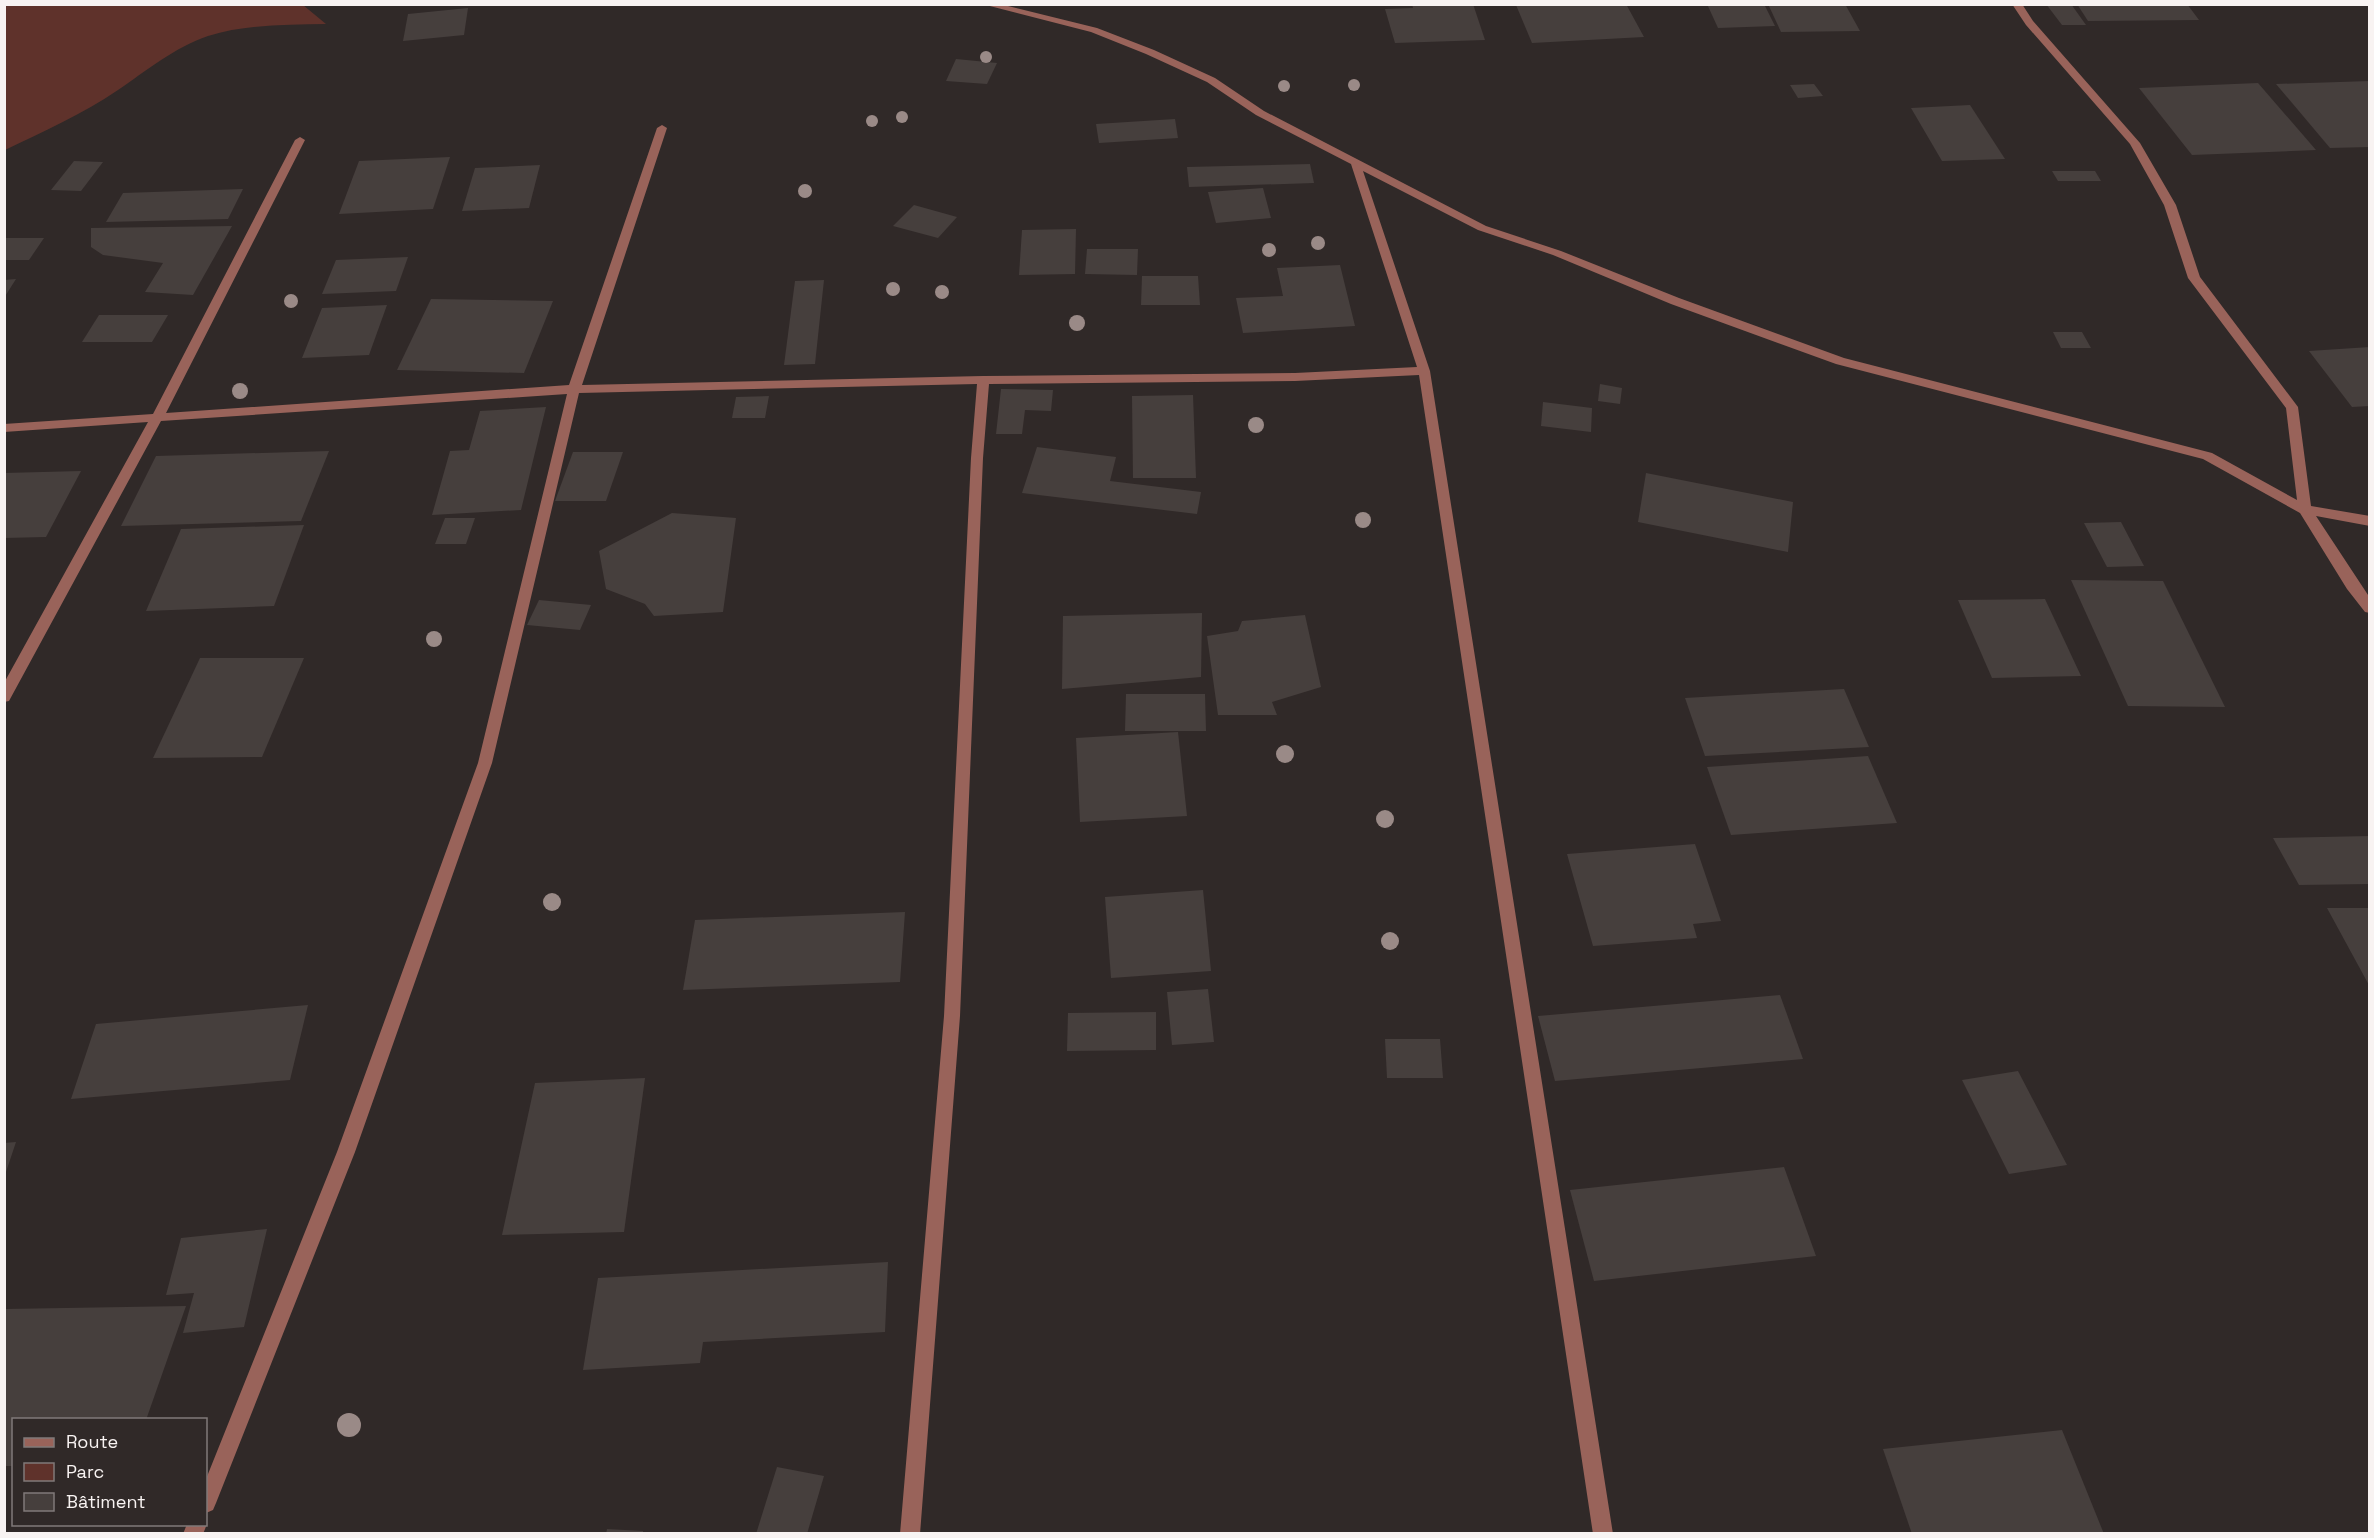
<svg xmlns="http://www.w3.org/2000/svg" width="2374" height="1538" font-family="'Space Grotesk',sans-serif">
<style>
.green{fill:#5f322b}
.building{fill:#463f3d}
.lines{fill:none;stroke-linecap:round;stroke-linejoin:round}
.street{fill:#99635a;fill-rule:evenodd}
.tree{fill:#9a8a87}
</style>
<rect width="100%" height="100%" fill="#302928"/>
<path class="green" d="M5 4 303 5 326 24C287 25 246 24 208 36 175 47 146 71 118 90 83 114 42 132 5 150Z"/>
<g class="building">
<polygon points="1412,4 1473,4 1485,40 1395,43 1385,9 1413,8"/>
<polygon points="1626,4 1644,37 1532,43 1516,5"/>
<polygon points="1707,4 1764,4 1775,26 1718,28"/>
<polygon points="1768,4 1845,4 1860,31 1781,32"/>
<polygon points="2046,4 2071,4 2086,25 2062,25"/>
<polygon points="2077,4 2187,4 2199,20 2088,21"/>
<polygon points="468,8 464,35 403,41 408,14"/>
<polygon points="956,59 997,63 987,84 946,81"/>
<polygon points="2370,81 2370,147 2330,148 2276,84"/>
<polygon points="2258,83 2316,150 2192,155 2139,88"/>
<polygon points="1814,84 1823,96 1798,98 1790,85"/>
<polygon points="1970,105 2005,159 1942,161 1911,108"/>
<polygon points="1175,119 1178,138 1099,143 1096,124"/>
<polygon points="450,157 433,209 339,214 359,161"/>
<polygon points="74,161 103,162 81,191 51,190"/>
<polygon points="1310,164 1314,183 1189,187 1187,167"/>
<polygon points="540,165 529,208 462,211 475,168"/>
<polygon points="2052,171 2095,171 2101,181 2058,181"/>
<polygon points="1263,188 1271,218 1216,223 1208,192"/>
<polygon points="243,189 228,219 106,222 123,193"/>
<polygon points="914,205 957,217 938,238 893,226"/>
<polygon points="232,226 193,295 145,292 163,263 103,255 91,247 91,228"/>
<polygon points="1076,229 1075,274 1019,275 1022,230"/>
<polygon points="5,238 44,238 29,260 5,260"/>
<polygon points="1087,249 1138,249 1137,275 1085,274"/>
<polygon points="408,257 396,291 322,294 336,260"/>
<polygon points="1340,265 1355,326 1243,333 1236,298 1283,296 1277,268"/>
<polygon points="1142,276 1198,276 1200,305 1141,305"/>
<polygon points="16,279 4,298 4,280"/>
<polygon points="824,280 815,364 784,365 795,281"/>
<polygon points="431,299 553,301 524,373 397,370"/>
<polygon points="387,305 369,355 302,358 322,308"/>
<polygon points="99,315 168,315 152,342 82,342"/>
<polygon points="2053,332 2082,332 2091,348 2061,348"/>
<polygon points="2370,347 2370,406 2352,407 2309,351"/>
<polygon points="1600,384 1622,388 1620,404 1598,401"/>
<polygon points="1001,389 1053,390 1051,411 1025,410 1022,434 996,434"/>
<polygon points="1193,395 1196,478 1133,478 1132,396"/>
<polygon points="769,396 765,418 732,418 736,397"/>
<polygon points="1543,402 1592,408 1591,432 1541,426"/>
<polygon points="546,407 521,510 432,515 450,451 469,450 480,411"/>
<polygon points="1037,447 1116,457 1110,481 1201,492 1197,514 1022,493"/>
<polygon points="329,451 301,521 121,526 156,456"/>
<polygon points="573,452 623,452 606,501 555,501"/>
<polygon points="81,471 46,537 4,538 4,473"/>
<polygon points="1646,473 1793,502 1788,552 1638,522"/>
<polygon points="672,513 736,518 723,612 654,616 645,604 606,589 599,551"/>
<polygon points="445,518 475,518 466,544 435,544"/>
<polygon points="2121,522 2144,566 2107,567 2084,523"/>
<polygon points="304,525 274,606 146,611 181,529"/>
<polygon points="2071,580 2163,581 2225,707 2128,706"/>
<polygon points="2045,599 2081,676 1992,678 1958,600"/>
<polygon points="539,600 591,605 580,630 527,625"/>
<polygon points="1202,613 1201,677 1062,689 1063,616"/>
<polygon points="1305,615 1321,687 1272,702 1277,715 1218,715 1207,636 1238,631 1242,621"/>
<polygon points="200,658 304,658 262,757 153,758"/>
<polygon points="1844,689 1869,747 1705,756 1685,698"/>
<polygon points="1126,694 1205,694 1206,731 1125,731"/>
<polygon points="1178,732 1187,816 1080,822 1076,738"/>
<polygon points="1868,756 1897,823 1731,835 1707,767"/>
<polygon points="2370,836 2370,884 2299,885 2273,838"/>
<polygon points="1695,844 1721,921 1693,924 1697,938 1593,946 1567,854"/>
<polygon points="1203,890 1211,971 1111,978 1105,897"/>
<polygon points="2327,908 2370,908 2370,987"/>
<polygon points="905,912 900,982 683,990 695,920"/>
<polygon points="1208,989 1214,1042 1172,1045 1167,992"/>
<polygon points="1780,995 1803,1059 1555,1081 1538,1016"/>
<polygon points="308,1005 290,1080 71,1099 96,1024"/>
<polygon points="1156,1012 1156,1050 1067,1051 1068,1013"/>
<polygon points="1385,1039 1440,1039 1443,1078 1387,1078"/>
<polygon points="2018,1071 2067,1165 2009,1174 1962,1080"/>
<polygon points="645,1078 624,1232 502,1235 535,1083"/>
<polygon points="16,1142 5,1175 4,1175 4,1143"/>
<polygon points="1784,1167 1816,1256 1594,1281 1570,1190"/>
<polygon points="267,1229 244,1327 183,1333 194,1293 166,1295 181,1238"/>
<polygon points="888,1262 885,1332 703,1342 700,1363 583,1370 598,1278"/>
<polygon points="186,1306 146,1420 14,1420 14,1466 5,1466 5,1309"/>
<polygon points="2062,1430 2104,1534 1912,1534 1883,1449"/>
<polygon points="777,1467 824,1476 807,1534 756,1534"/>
<polygon points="607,1529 643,1531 643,1534 606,1534"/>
</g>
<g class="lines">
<g class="street">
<polygon points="982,4 1000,4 1097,28 1154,50 1215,78 1264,111 1486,226 1561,251 1679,298 1844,358 2212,453 2297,500 2286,408 2188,278 2164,205 2130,144 2026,25 2012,4 2022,4 2033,21 2140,143 2176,205 2200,277 2298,407 2311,506 2370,516 2370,526 2316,516 2370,598 2370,613 2365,612 2347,589 2300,513 2203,459 1836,364 1671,304 1553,255 1478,230 1363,171 1430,371 1613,1534 1593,1534 1419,375 1295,381 989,384 983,458 960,1016 920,1534 900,1534 944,1016 971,458 977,384 579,393 492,763 355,1152 216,1503 213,1510 206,1513 206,1479 337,1152 478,763 567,394 161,421 9,701 4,702 4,683 148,422 4,432 4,424 153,414 295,140 300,137 305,140 166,413 569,385 657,128 662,125 667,128 582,385 983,376 1295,373 1417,367 1351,164 1256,115 1207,82 1146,54 1091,32"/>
<polygon points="206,1520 207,1524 203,1534 183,1534 187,1524 206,1524"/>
</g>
</g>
<g class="tree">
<circle cx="986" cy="57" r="6"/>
<circle cx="1354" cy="85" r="6"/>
<circle cx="1284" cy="86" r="6"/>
<circle cx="902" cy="117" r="6"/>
<circle cx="872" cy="121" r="6"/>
<circle cx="805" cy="191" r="7"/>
<circle cx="1318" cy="243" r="7"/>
<circle cx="1269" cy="250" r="7"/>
<circle cx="893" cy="289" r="7"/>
<circle cx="942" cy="292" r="7"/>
<circle cx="291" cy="301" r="7"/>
<circle cx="1077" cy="323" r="8"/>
<circle cx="240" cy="391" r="8"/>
<circle cx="1256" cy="425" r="8"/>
<circle cx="1363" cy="520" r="8"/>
<circle cx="434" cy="639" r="8"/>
<circle cx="1285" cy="754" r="9"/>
<circle cx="1385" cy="819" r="9"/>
<circle cx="552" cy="902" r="9"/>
<circle cx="1390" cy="941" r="9"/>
<circle cx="349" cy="1425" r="12"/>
</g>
<rect width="2374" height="1538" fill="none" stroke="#f8f3f2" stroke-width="12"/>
<rect x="12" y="1418" width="195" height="108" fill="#302928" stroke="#807a79" stroke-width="1.5"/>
<rect x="24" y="1438" width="30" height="9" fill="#99635a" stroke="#807a79" stroke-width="1.5"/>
<text x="66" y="1448" font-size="18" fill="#f8f3f2">Route</text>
<rect x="24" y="1463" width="30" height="18" fill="#5f322b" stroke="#807a79" stroke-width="1.5"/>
<text x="66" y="1478" font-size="18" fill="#f8f3f2">Parc</text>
<rect x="24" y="1493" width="30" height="18" fill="#463f3d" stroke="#807a79" stroke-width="1.5"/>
<text x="66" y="1508" font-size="18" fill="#f8f3f2">Bâtiment</text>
</svg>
